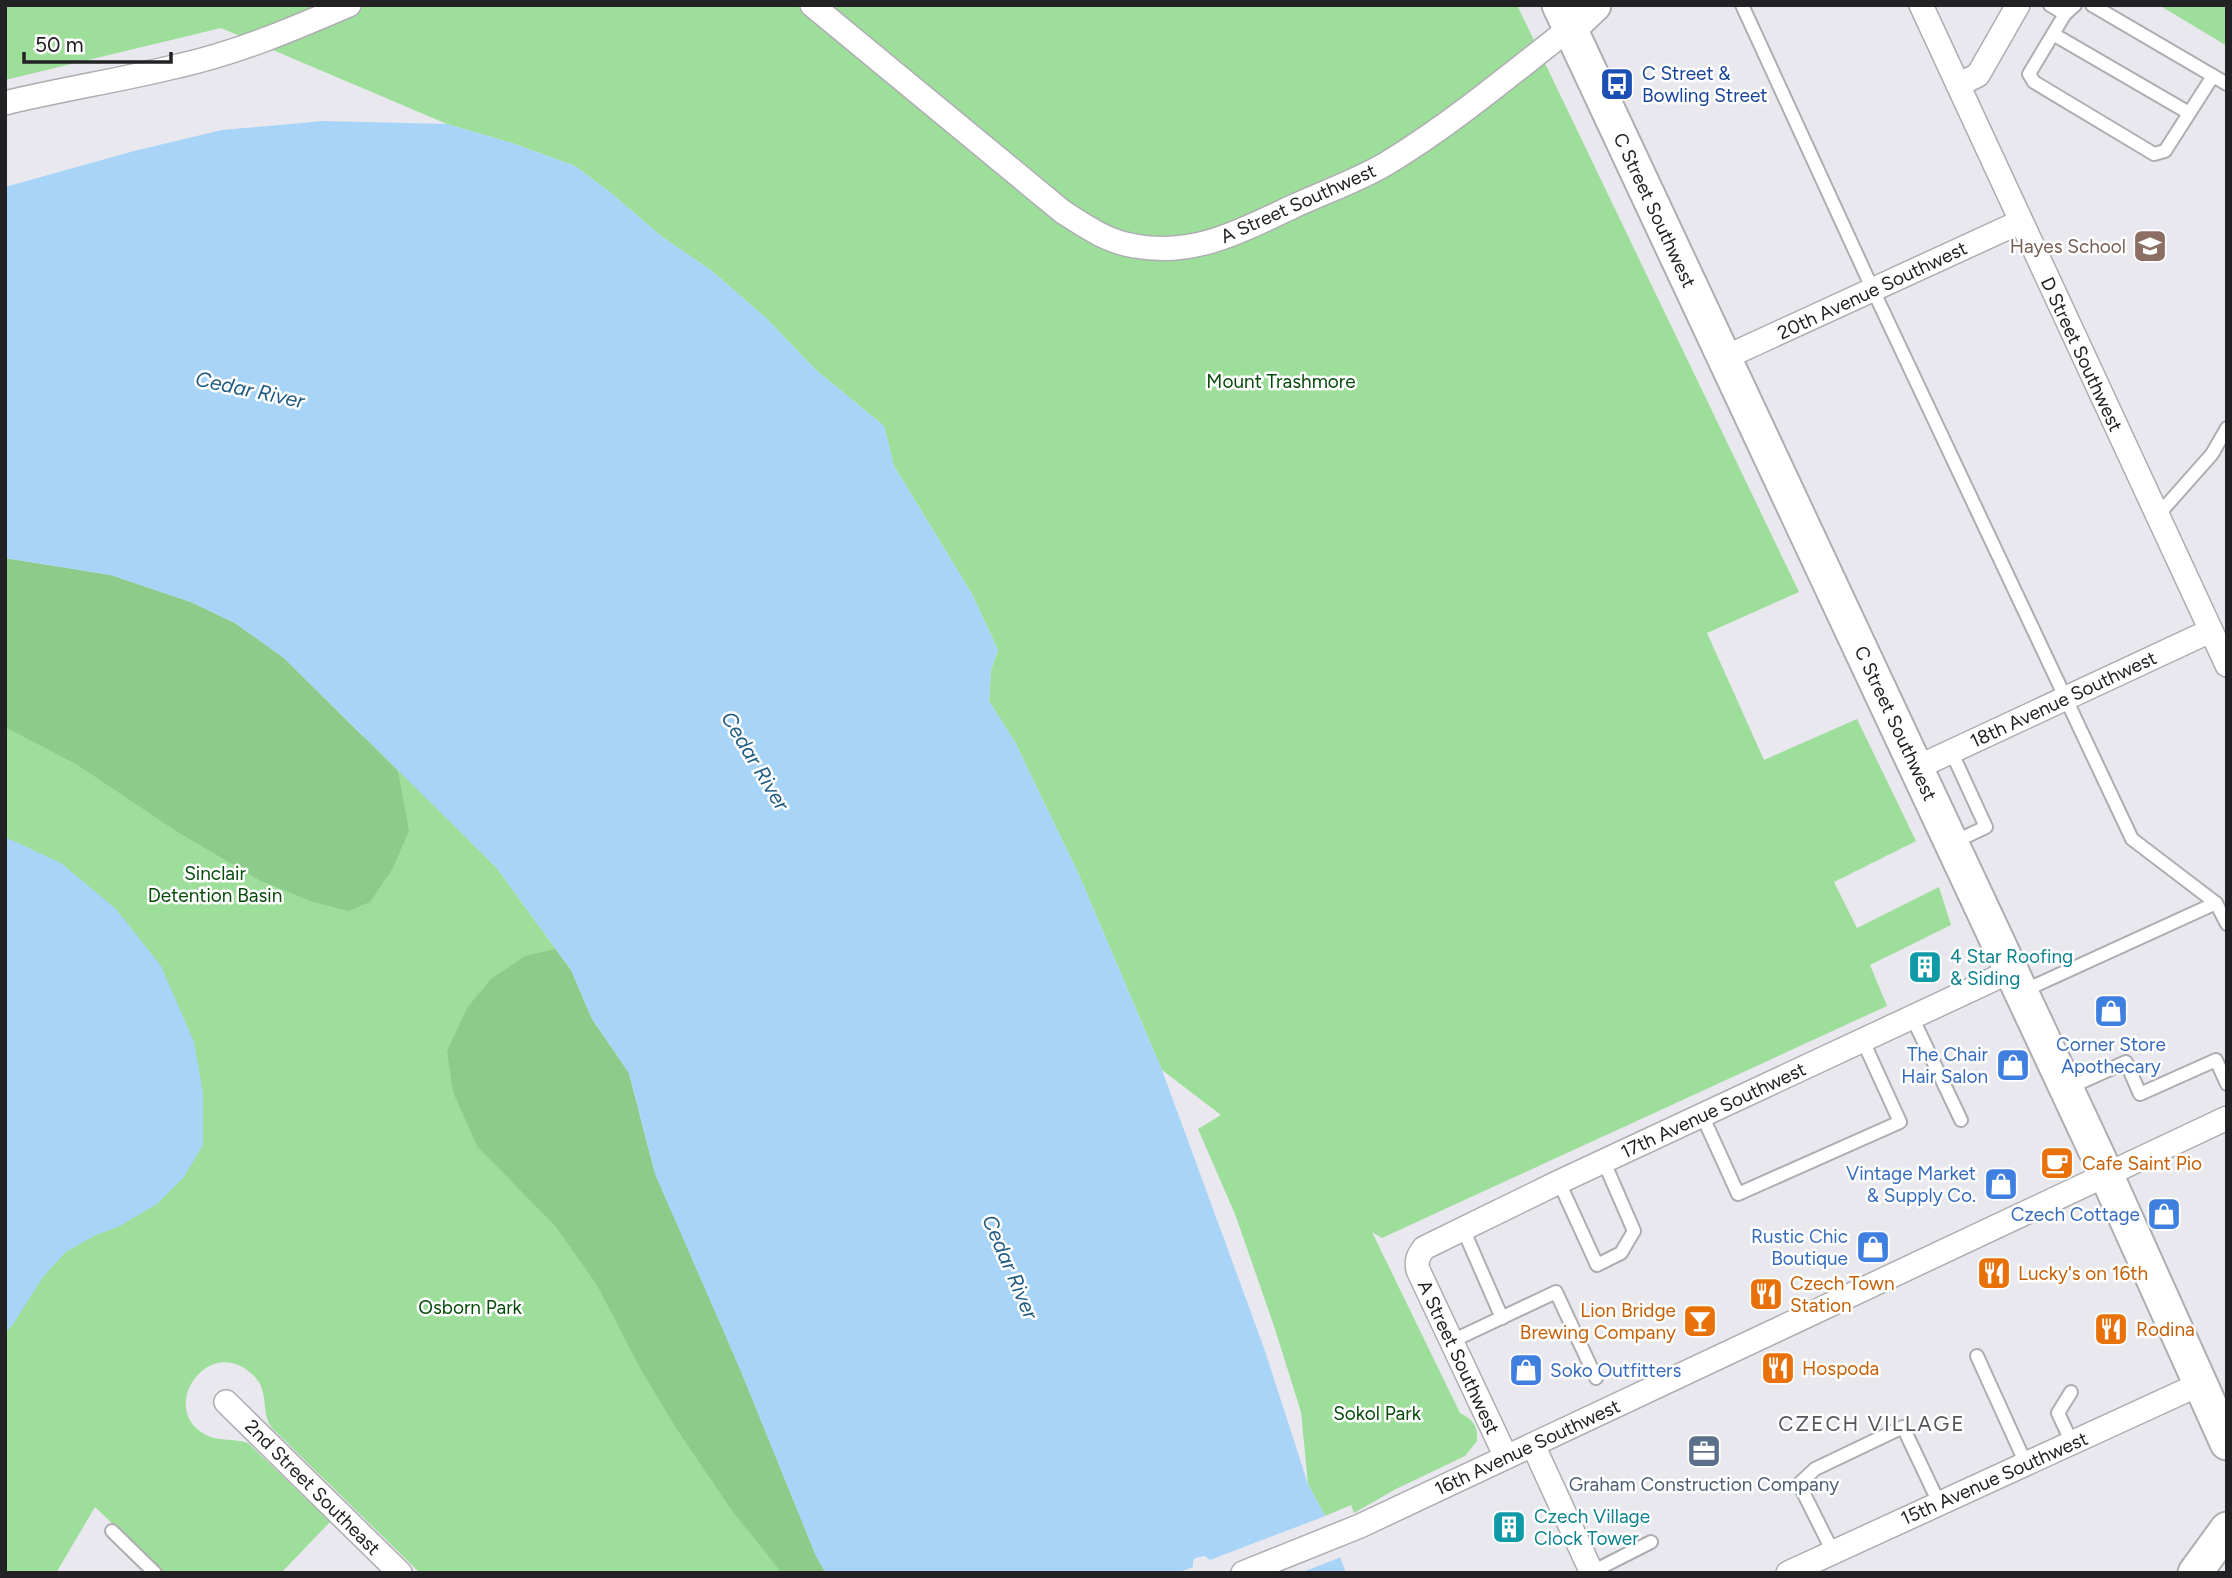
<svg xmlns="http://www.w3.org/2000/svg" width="2232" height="1578" font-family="Figtree,sans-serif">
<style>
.green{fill:#9ede9b}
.forest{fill:#8ccb89}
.water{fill:#a8d5f7}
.pier{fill:#e8e8ee}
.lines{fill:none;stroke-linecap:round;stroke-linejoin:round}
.service-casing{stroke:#adadb2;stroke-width:16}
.minor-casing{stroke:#adadb2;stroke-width:26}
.secondary-casing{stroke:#adadb2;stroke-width:37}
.service{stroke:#fff;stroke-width:12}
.minor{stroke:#fff;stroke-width:23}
.secondary{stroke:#fff;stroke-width:33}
.labels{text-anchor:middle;stroke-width:5;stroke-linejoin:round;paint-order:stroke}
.transit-label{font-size:19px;fill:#164399;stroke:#fff;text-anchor:start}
.street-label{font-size:19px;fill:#222224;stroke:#fff}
.education-label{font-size:19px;fill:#785e54;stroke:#fff;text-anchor:end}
.park-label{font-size:19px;fill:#064b0a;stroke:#fff}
.culture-label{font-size:19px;fill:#0d838f;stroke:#fff;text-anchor:start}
.shop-label{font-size:19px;fill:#366cbe;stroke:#fff;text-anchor:end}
.food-label{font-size:19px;fill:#c56008;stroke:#fff;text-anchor:start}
.service-label{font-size:19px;fill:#4e5e75;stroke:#fff}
.water-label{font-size:21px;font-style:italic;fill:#215b81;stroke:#fff}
.neighbourhood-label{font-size:21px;letter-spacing:2px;fill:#56565b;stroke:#fff}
</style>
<rect width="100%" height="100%" fill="#e8e8ee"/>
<g class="green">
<path d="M5 5H1517L1799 592 1707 633 1764 760 1857 719 1916 841 1834 882 1857 928 1939 887 1951 925 1870 965 1887 1006 1382 1238 1372 1232 1460 1413C1473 1420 1478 1425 1477 1441L1465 1456 1394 1490 1354 1513 1351 1505 1325 1516 1308 1484 1301 1412 1274 1326 1235 1214 1198 1129 1221 1115 1162 1070 1079 875 1015 742 989 701 991 670 998 650 972 594 894 466 884 426 816 370 765 317 712 271 661 236 611 193 575 166 512 143 447 124 221 28 5 80Z"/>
<polygon points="2159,5 2227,5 2227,46"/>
<path d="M5 558 366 738 496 867 571 970 740 1369 816 1556 826 1573H420L272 1428C260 1412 270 1390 253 1375 209 1332 156 1409 206 1435 220 1442 234 1438 248 1443L330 1522 281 1573H164L95 1507 56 1573H5Z"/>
</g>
<g class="forest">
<polygon points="5,558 111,575 191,602 235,623 284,658 398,771 409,831 393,868 370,902 348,911 313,902 261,881 179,833 76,764 5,727"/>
<polygon points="555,949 571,970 592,1019 629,1073 655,1174 740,1369 816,1556 826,1573 782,1573 733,1512 676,1428 640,1368 597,1285 556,1227 477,1146 453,1092 447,1051 467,1008 491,979 525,956"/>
</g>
<g class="water">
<polygon points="323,121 447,124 512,143 575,166 611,193 661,236 712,271 765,317 816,370 884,426 894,466 972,594 998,650 991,670 989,701 1015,742 1079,875 1162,1070 1264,1348 1308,1484 1325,1516 1346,1573 826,1573 816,1556 740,1369 655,1174 629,1073 592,1019 571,970 496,867 284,658 235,623 191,602 111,575 5,558 5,187 134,151 222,130"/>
<polygon points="5,837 61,863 116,909 161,966 194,1042 203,1093 203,1145 184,1177 157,1204 120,1226 94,1236 66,1252 43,1277 12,1326 5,1332"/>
</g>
<polygon class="pier" points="1328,1515 1344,1556 1300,1573 1177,1573 1193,1567 1193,1561 1195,1558 1205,1556 1210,1560"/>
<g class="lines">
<g class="service-casing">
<g id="service">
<polyline points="1742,5 1873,290 2132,839 2216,903 2227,924"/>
<polyline points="2050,5 2065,14 2075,5"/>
<polyline points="2092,5 2227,84"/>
<polyline points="2065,14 2029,74 2034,82 2154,154 2165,151 2213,76"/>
<polyline points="2053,34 2189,113"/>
<polyline points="2158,515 2212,454 2227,428"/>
<polyline points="1951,751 1986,827 1952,843"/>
<polyline points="2021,992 2216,903"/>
<polyline points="1912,1017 1961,1120"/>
<polyline points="2066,1089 2126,1062 2140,1094 2216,1060 2227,1084"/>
<polyline points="1702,1115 1738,1194 1900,1122 1863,1041"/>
<polyline points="1559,1182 1597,1265 1621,1253 1634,1231 1604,1162"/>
<polyline points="1463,1229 1502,1318"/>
<polyline points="1452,1341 1556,1292 1596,1378"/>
<polyline points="1977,1356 2026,1464"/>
<polyline points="2071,1392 2058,1413 2072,1443"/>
<polyline points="112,1531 155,1573"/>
<polyline points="1833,1552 1799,1484 1815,1469 1903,1427 1939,1503"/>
<polyline points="1592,1572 1651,1542"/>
</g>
</g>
<g class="minor-casing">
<g id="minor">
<path d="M812 5 1063 212C1086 227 1108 242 1135 246 1194 257 1241 231 1292 207 1324 192 1360 180 1389 162 1453 123 1511 74 1570 28"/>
<polyline points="1921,5 2227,665"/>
<polyline points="1958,85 1978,75 2018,5"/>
<path d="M5 103C63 89 121 80 178 66 237 53 293 29 349 5"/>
<polyline points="1724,358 2020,222"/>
<polyline points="1916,768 2210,631"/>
<polyline points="226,1402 400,1573"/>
<polyline points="1533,1445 1592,1573"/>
<path d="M1506 1457 1418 1270C1416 1261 1418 1256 1424 1248L1559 1182 2011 971"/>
<polyline points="1243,1573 1360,1526 2227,1118"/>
<polyline points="1788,1573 2200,1384"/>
</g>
</g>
<g class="secondary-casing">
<g id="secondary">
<polyline points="1559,5 2097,1154 2227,1443"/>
<polyline points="1570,28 1594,5"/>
<polyline points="2195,1573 2227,1529"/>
</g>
</g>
<use href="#service" class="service"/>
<use href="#minor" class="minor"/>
<use href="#secondary" class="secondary"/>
</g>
<defs>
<g id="bus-square" transform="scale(1.75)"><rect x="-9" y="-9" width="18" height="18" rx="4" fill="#1a4fb4" stroke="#fff"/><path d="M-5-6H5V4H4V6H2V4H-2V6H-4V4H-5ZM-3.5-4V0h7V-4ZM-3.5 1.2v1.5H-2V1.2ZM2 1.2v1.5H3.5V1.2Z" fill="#fff"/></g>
<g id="school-square" transform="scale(1.75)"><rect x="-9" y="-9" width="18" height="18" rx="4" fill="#8d6e63" stroke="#fff"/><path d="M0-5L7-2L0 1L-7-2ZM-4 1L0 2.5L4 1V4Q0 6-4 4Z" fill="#fff"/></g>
<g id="building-square" transform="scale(1.75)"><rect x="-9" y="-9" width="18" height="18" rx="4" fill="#0f9aa8" stroke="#fff"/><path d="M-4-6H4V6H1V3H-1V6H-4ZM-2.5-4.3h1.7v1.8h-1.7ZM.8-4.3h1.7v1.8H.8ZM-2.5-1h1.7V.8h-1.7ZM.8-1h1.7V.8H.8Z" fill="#fff"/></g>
<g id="shop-square" transform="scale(1.75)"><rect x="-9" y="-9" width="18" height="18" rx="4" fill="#3f7fe0" stroke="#fff"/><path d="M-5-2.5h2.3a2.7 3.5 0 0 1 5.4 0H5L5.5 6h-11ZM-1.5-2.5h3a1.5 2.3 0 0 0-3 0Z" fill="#fff"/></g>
<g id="cafe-square" transform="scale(1.75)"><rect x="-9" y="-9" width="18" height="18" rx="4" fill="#e8710a" stroke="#fff"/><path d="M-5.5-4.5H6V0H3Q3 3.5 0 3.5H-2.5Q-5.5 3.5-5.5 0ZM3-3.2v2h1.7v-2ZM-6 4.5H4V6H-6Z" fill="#fff"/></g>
<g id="restaurant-square" transform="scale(1.75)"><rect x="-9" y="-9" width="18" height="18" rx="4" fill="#e8710a" stroke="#fff"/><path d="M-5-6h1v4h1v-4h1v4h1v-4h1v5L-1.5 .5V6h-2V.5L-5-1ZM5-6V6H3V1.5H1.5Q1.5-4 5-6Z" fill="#fff"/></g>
<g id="bar-square" transform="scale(1.75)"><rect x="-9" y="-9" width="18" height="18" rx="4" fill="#e8710a" stroke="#fff"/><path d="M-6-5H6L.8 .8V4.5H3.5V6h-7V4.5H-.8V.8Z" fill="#fff"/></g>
<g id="office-square" transform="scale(1.75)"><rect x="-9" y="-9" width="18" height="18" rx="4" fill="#5c6f8a" stroke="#fff"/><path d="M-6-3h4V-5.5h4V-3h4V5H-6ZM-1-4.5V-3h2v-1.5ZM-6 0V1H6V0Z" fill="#fff"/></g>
</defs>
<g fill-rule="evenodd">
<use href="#bus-square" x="1617" y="84"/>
<use href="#school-square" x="2150" y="246"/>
<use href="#building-square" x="1925" y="967"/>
<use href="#shop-square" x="2111" y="1011"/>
<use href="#shop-square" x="2013" y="1065"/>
<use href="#cafe-square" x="2057" y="1163"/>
<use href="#shop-square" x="2001" y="1184"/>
<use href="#shop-square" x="2164" y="1214"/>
<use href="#shop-square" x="1873" y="1247"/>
<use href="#restaurant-square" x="1994" y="1273"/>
<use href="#restaurant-square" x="1766" y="1294"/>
<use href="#bar-square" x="1700" y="1321"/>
<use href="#restaurant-square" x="2111" y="1329"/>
<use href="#restaurant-square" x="1778" y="1368"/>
<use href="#shop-square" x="1526" y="1370"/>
<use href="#office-square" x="1704" y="1451"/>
<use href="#building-square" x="1509" y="1527"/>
</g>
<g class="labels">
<g class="transit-label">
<text x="1642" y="80">C Street &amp;<tspan x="1642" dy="22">Bowling Street</tspan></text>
</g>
<g class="street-label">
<text transform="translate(1298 203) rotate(-24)" y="7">A Street Southwest</text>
<text transform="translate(1655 210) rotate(65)" y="7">C Street Southwest</text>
<text transform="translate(1872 290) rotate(-25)" y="7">20th Avenue Southwest</text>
<text transform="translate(2082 354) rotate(65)" y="7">D Street Southwest</text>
<text transform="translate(2063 699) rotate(-25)" y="7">18th Avenue Southwest</text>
<text transform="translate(1896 723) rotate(65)" y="7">C Street Southwest</text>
<text transform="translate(1713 1110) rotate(-25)" y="7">17th Avenue Southwest</text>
<text transform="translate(1459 1357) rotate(65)" y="7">A Street Southwest</text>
<text transform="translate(1527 1447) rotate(-25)" y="7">16th Avenue Southwest</text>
<text transform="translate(1994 1478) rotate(-24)" y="7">15th Avenue Southwest</text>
<text transform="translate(313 1487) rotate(45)" y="7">2nd Street Southeast</text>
</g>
<g class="education-label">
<text x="2126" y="253">Hayes School</text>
</g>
<g class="park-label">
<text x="1281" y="388">Mount Trashmore</text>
<text x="215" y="880">Sinclair<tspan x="215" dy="22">Detention Basin</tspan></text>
<text x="470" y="1314">Osborn Park</text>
<text x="1377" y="1420">Sokol Park</text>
</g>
<g class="culture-label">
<text x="1950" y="963">4 Star Roofing<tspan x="1950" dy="22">&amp; Siding</tspan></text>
<text x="1534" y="1523">Czech Village<tspan x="1534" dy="22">Clock Tower</tspan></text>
</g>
<g class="shop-label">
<text x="2111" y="1051" text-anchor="middle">Corner Store<tspan x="2111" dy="22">Apothecary</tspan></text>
<text x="1988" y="1061">The Chair<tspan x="1988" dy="22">Hair Salon</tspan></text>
<text x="1976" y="1180">Vintage Market<tspan x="1976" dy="22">&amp; Supply Co.</tspan></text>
<text x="2140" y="1221">Czech Cottage</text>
<text x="1848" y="1243">Rustic Chic<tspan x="1848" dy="22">Boutique</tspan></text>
<text x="1550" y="1377" text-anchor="start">Soko Outfitters</text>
</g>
<g class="food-label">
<text x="2082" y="1170">Cafe Saint Pio</text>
<text x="2018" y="1280">Lucky's on 16th</text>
<text x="1790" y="1290">Czech Town<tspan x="1790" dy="22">Station</tspan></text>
<text x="1676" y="1317" text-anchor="end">Lion Bridge<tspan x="1676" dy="22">Brewing Company</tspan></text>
<text x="2136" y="1336">Rodina</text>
<text x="1802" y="1375">Hospoda</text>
</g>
<g class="service-label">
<text x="1704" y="1491">Graham Construction Company</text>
</g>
<g class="water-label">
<text transform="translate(250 390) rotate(12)" y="7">Cedar River</text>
<text transform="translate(755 761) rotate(59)" y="7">Cedar River</text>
<text transform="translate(1010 1267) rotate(67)" y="7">Cedar River</text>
</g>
<g class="neighbourhood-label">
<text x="1872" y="1431">CZECH VILLAGE</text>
</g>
</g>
<rect width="2232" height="1578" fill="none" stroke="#222224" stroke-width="14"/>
<path d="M24 52v10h147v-10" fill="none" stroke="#222224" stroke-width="3.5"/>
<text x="35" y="52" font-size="21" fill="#222224" stroke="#ffffff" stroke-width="5" paint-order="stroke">50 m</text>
</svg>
